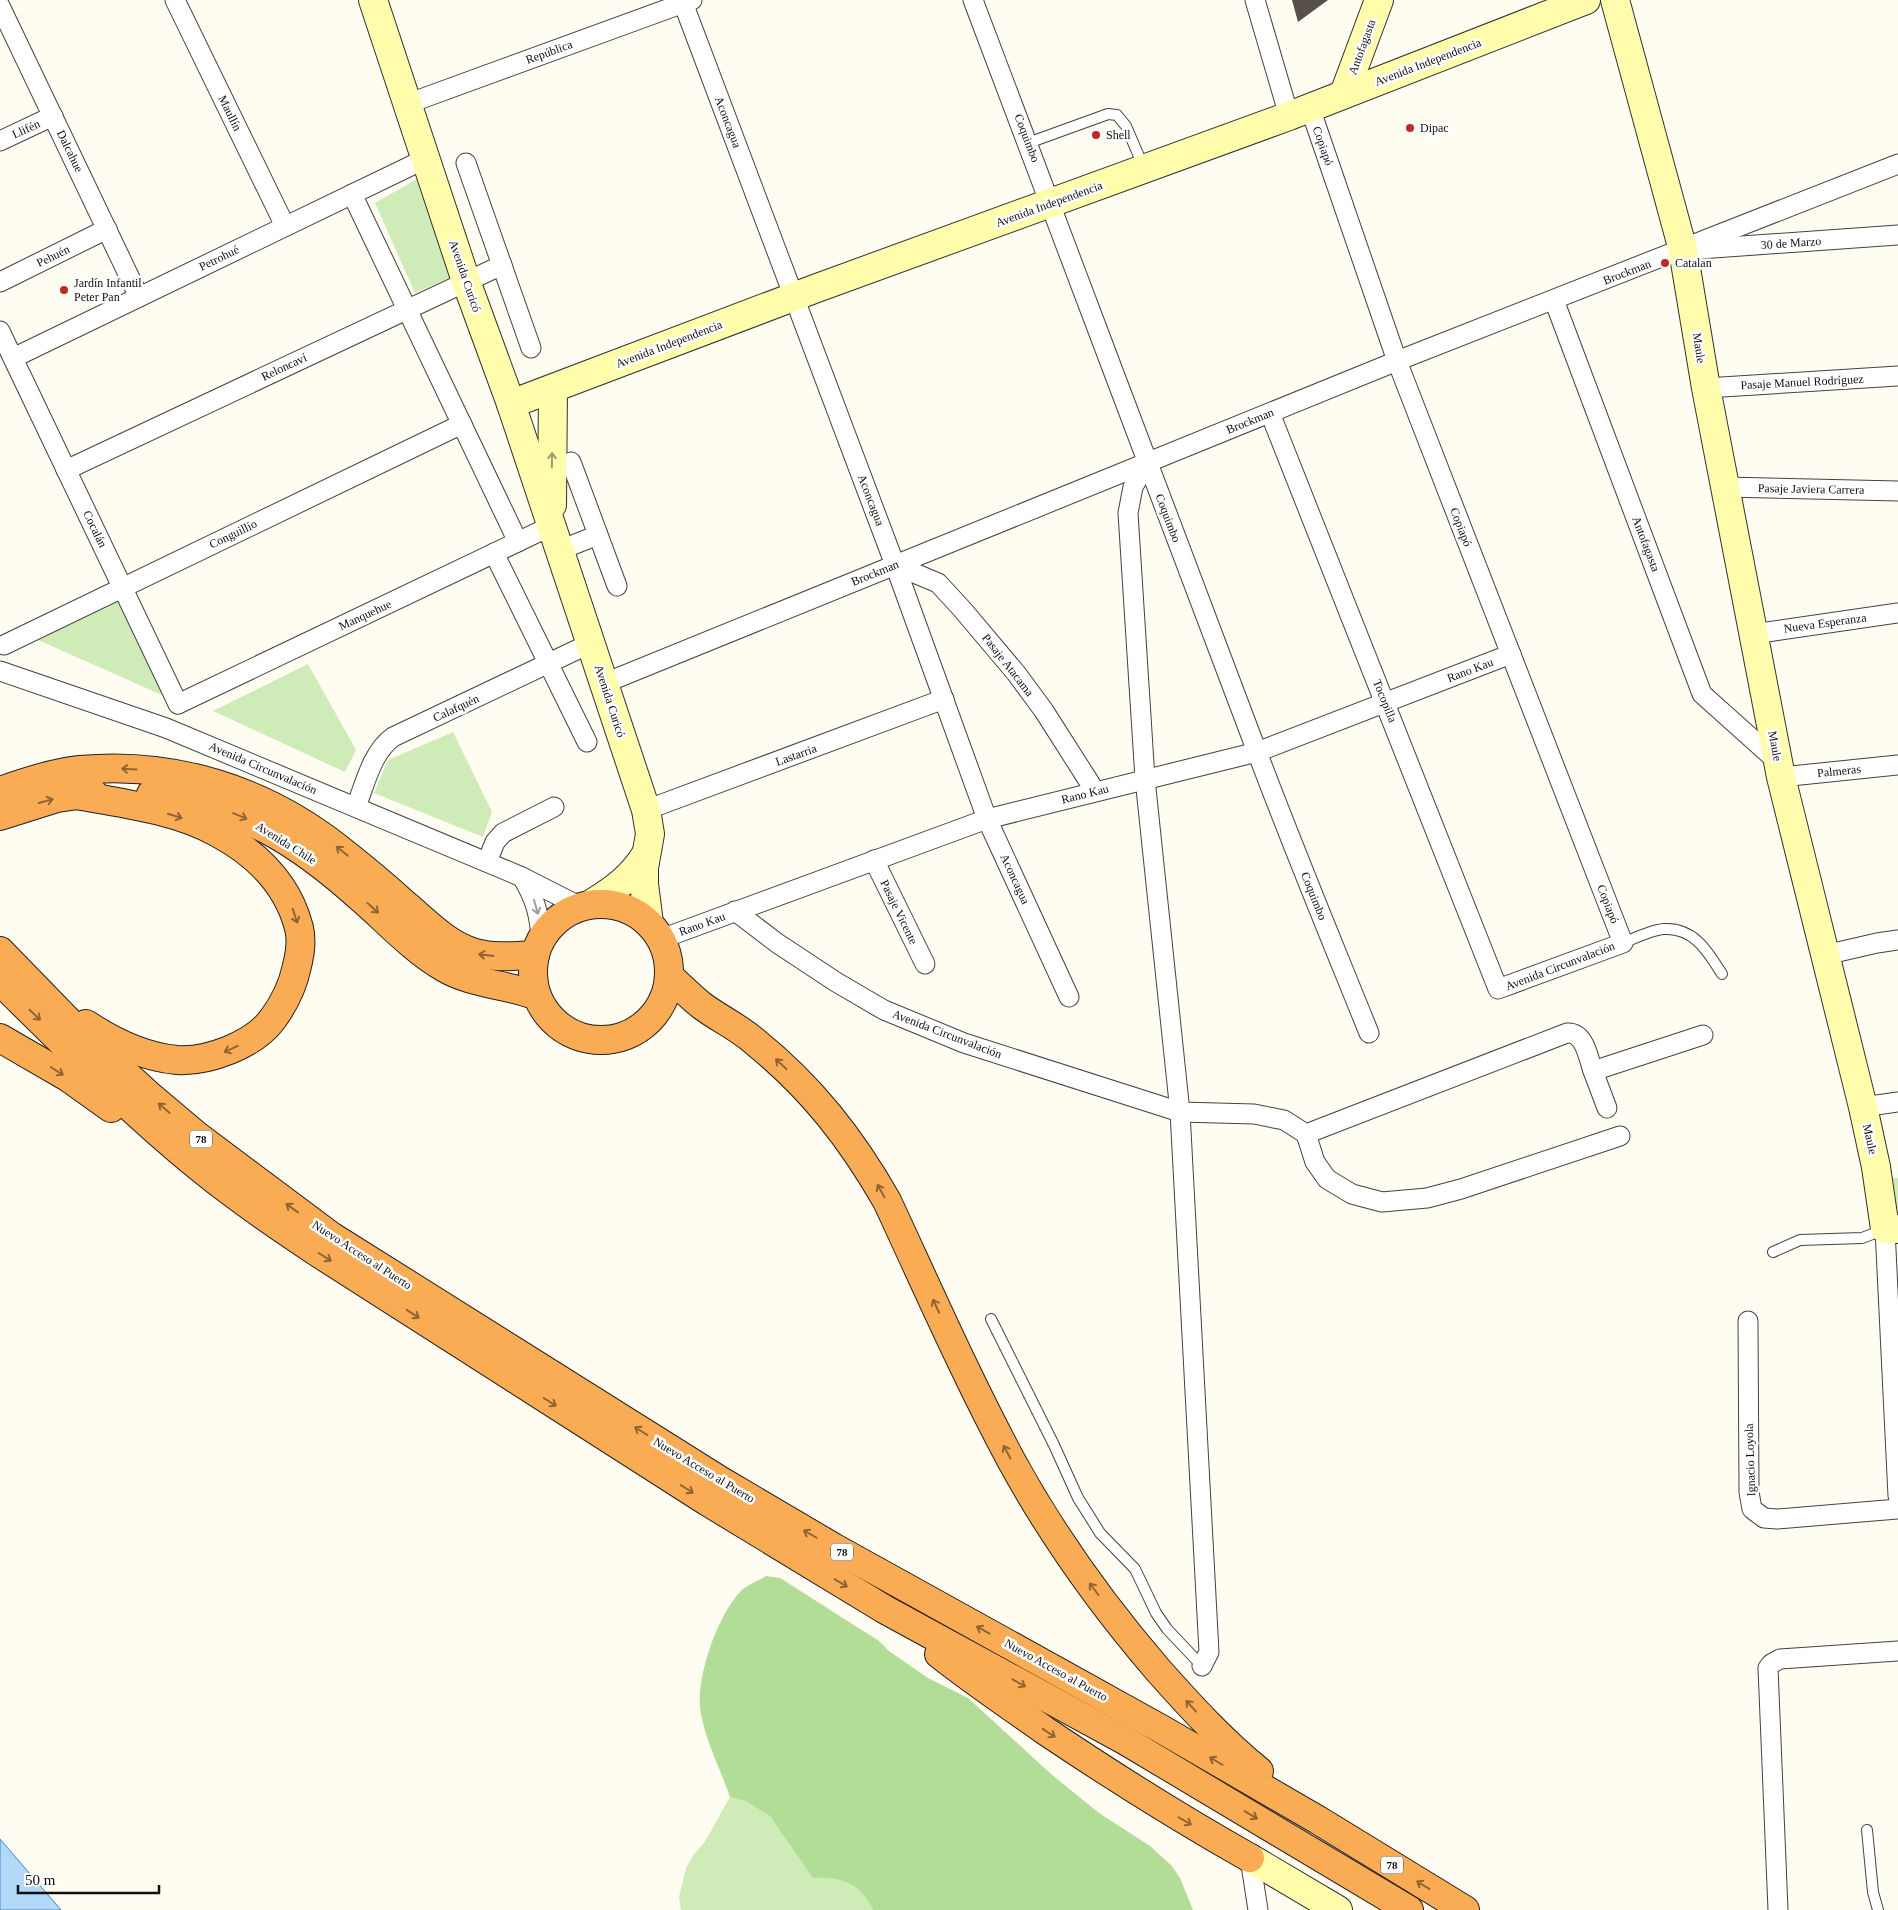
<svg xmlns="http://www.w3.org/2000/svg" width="1898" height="1910" font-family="Georgia,serif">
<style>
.green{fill:#cfecb8}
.forest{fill:#b1dd97}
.water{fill:#b3d9f9;stroke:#3789d3}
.building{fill:#58514b}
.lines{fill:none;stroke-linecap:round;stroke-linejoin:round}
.lane-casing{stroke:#424242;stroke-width:12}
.street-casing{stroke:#424242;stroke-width:21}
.secondary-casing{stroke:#313131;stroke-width:30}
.highway-casing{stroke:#202020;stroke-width:30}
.lane{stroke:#fff;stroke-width:10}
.street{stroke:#fff;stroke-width:19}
.secondary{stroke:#fffcac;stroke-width:28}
.highway{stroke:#faac54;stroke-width:28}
.oneway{stroke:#9f9d6d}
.oneway2{stroke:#906535}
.oneway3{stroke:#9f9f9f}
.poi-dot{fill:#c62520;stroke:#fff;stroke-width:2}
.labels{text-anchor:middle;stroke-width:5;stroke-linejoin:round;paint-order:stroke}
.shield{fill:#fff;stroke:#575757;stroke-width:1}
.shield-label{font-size:11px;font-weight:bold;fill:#0f0f0f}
.street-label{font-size:12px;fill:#0f0f0f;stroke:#fff}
.poi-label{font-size:12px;fill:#0f0f0f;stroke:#fff;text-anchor:start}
</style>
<rect width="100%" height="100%" fill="#fffdf1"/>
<g class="green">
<polygon points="424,175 456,275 415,293 375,203"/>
<polygon points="122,598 171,699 38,640"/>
<polygon points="308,664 356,750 345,772 213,711"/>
<polygon points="453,732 492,812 483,837 374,793 388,760"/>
<polygon points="1888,1178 1898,1178 1898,1222"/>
<polygon points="730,1797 745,1801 770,1816 788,1840 830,1876 852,1883 868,1897 873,1910 681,1910 679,1897 686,1868 694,1854 704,1843"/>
</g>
<path class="forest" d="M766 1576 780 1578 879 1641 889 1651 928 1678 968 1698 1051 1774 1099 1813 1150 1846 1172 1866 1180 1878 1193 1910H873C861 1883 841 1876 813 1878L770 1816 745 1801 730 1797C720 1767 703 1737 700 1706 697 1675 718 1615 740 1592 746 1585 758 1581 766 1576Z"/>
<polygon class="water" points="0,1839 61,1910 0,1910"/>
<polygon class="building" points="1292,0 1328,0 1298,22"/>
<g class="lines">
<g class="lane-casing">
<g id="lane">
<polyline points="1028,143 1108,114 1117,115 1126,126 1144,168"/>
<path d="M1623 943C1635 938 1651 930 1664 929 1694 927 1708 952 1722 974"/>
<polyline points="1773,1252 1800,1240 1862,1238 1883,1230"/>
<polyline points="991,1319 1054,1445 1078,1498 1100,1533 1135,1569 1156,1613 1167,1629 1202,1666"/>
<polyline points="1867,1830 1873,1892 1878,1910"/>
</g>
</g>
<g class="street-casing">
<g id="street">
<polyline points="175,0 285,226"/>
<polyline points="682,0 895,565 987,819 1069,997"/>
<path d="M973 0C1069 249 1160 500 1256 749 1292 845 1331 939 1369 1033"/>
<polyline points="1255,0 1289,116"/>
<polyline points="0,6 139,297"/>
<polyline points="407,104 692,0"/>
<polyline points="0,141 53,116"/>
<polyline points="466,163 531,348"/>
<polyline points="352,194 518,542"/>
<polyline points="1699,249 1898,235"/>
<polyline points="0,282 107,229"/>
<polyline points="1554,300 1702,694 1778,762"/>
<polyline points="0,331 178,704"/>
<polyline points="13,358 425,159"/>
<polyline points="1706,388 1898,376"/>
<polyline points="1270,413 1498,989 1623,943 1397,361 1310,108"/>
<polyline points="571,462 617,586"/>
<polyline points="1147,463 1133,487 1128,513 1145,779 1180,1112 1209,1652 1202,1666"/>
<polyline points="66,470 502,265"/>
<polyline points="1724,487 1898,491"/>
<polyline points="560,550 598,535"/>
<polyline points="494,553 587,742"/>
<polyline points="895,565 938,583 962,609 1016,673 1044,711 1095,791"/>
<polyline points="1753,634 1898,613"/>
<polyline points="4,645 462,424"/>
<polyline points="0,671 166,728 522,877 581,907"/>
<polyline points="605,683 1397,361 1898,164"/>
<polyline points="178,704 551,526"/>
<polyline points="1781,777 1898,765"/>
<path d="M356 807C365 784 372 752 393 737L591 643"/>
<polyline points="646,810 944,699"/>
<polyline points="874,860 925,964"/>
<polyline points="487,862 495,842 503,833 554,807"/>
<path d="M522 877C535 898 540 916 541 940"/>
<path d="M735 911 777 943 836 982 884 1010 964 1043 1180 1112 1254 1114 1284 1120 1306 1134 1567 1033C1585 1032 1588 1057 1593 1071L1703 1035"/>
<polyline points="661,939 987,819 1257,752 1511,654"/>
<polyline points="1825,955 1877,943 1898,940"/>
<polyline points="1593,1071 1607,1108"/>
<polyline points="1863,1107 1898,1102"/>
<polyline points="1306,1134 1315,1162 1327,1179 1352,1194 1382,1202 1427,1198 1461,1189 1620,1136"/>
<polyline points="1885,1229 1898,1496"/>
<polyline points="1748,1321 1749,1492 1752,1509 1764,1518 1777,1519 1898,1509"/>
<polyline points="1250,1858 1258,1910"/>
<polyline points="1778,1910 1768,1668 1771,1664 1780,1659 1898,1651"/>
</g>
</g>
<g class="secondary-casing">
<g id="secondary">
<polyline points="373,0 466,281 511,404 646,810 650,834 644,868 644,884 649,923"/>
<polyline points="1615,0 1683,250 1706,388 1781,777 1863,1107 1876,1167 1885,1229 1898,1229"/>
<polyline points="1344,94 1379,0"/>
<polyline points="511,404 817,288 1289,116 1586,0"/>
<polyline points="552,505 553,389"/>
<path d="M591 904C614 890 632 877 646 854"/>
<polyline points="1250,1858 1338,1910"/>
</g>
</g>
<g class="highway-casing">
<g id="highway">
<path d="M0 791C26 782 53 773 80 770 174 761 264 790 338 848 361 866 385 886 407 906 428 924 448 945 475 953 494 958 515 956 535 955"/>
<path d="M151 794C241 806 297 840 364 901 389 923 414 950 443 967 471 984 506 984 537 996"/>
<path d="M76 795C122 803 177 810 218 833 257 854 288 885 299 928 302 940 300 954 297 966 293 985 284 1004 272 1020 253 1045 208 1062 177 1060 144 1057 113 1042 86 1024"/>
<polyline points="0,816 57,798 93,793"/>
<circle cx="601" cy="972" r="68"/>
<polyline points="0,951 73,1026 151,1097 196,1135 331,1236 721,1481 833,1547 1163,1730 1318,1820 1465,1910"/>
<path d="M670 977C680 986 690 996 701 1005 718 1018 738 1027 754 1041 811 1087 851 1138 887 1201 927 1287 966 1376 1011 1460 1052 1535 1102 1605 1158 1670 1190 1706 1222 1741 1259 1771"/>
<path d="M0 981C65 1045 129 1110 200 1168 238 1199 279 1227 320 1254L708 1502 884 1609 1126 1741 1409 1910"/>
<polyline points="0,1038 69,1078 111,1108"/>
<path d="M939 1654C973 1681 1009 1705 1044 1730 1111 1775 1179 1818 1250 1858"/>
</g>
</g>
<use href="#lane" class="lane"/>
<use href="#street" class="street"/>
<use href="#secondary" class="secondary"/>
<use href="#highway" class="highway"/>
</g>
<defs><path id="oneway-shaft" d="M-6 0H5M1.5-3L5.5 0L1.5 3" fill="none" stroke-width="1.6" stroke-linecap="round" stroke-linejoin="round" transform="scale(1.25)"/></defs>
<use class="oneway" href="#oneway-shaft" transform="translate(552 460) rotate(-89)"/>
<g class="oneway2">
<use href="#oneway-shaft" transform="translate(129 769) rotate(-177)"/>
<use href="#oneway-shaft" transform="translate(46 801) rotate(-15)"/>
<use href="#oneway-shaft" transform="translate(175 816) rotate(17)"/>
<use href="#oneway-shaft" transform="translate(240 816) rotate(23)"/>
<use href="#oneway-shaft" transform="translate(342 851) rotate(-141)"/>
<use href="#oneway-shaft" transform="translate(373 908) rotate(42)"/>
<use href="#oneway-shaft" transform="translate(295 916) rotate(72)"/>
<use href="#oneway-shaft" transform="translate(486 955) rotate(-173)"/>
<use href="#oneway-shaft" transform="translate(35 1015) rotate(44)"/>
<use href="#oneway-shaft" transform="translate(231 1049) rotate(156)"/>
<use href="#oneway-shaft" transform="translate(781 1064) rotate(-137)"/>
<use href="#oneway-shaft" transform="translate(57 1071) rotate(32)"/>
<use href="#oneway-shaft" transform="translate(164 1108) rotate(-139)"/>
<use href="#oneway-shaft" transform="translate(881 1191) rotate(-119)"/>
<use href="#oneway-shaft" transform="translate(292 1208) rotate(-144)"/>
<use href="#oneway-shaft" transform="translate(325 1257) rotate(32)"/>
<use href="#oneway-shaft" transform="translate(936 1306) rotate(-115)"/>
<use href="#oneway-shaft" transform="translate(413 1314) rotate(33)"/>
<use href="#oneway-shaft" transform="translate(550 1402) rotate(32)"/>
<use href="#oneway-shaft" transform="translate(641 1431) rotate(-148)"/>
<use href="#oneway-shaft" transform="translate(1007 1452) rotate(-118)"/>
<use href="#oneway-shaft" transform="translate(687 1489) rotate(32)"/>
<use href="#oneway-shaft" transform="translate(810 1534) rotate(-150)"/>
<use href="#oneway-shaft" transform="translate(841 1583) rotate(31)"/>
<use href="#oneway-shaft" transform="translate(1094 1589) rotate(-127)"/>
<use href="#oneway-shaft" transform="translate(983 1630) rotate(-151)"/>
<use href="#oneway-shaft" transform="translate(1019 1683) rotate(29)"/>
<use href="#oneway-shaft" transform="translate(1191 1706) rotate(-132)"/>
<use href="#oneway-shaft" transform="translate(1049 1733) rotate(34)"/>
<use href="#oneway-shaft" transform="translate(1216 1761) rotate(-150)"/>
<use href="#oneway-shaft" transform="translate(1251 1815) rotate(31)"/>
<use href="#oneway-shaft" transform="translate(1185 1821) rotate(30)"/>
<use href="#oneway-shaft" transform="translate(1423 1885) rotate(-149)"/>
</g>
<use class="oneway3" href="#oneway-shaft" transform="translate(536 907) rotate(74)"/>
<g class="poi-dot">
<circle cx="1410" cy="128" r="5"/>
<circle cx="1096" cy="135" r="5"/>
<circle cx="1665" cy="263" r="5"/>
<circle cx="64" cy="290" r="5"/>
</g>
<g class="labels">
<g class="shield">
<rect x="190" y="1130.5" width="22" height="17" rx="4"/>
<rect x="831" y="1543.5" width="22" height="17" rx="4"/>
<rect x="1381" y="1856.5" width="22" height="17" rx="4"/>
</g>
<g class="shield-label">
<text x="201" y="1143">78</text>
<text x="842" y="1556">78</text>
<text x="1392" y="1869">78</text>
</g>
<g class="street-label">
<text transform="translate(1362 47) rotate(-70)" y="4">Antofagasta</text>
<text transform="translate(549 52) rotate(-20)" y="4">República</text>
<text transform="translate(1428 62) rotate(-21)" y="4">Avenida Independencia</text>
<text transform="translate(230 113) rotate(64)" y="4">Maullín</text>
<text transform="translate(728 122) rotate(69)" y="4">Aconcagua</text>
<text transform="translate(26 129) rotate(-25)" y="4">Llifén</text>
<text transform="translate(1027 138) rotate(69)" y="4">Coquimbo</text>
<text transform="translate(1323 146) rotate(71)" y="4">Copiapó</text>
<text transform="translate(70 151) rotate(64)" y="4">Dalcahue</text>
<text transform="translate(1049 204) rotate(-20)" y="4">Avenida Independencia</text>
<text transform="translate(1791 243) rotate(-4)" y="4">30 de Marzo</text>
<text transform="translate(53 256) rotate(-26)" y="4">Pehuén</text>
<text transform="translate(219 258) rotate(-26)" y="4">Petrohué</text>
<text transform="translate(1627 272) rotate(-21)" y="4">Brockman</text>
<text transform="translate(465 276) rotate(71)" y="4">Avenida Curicó</text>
<text transform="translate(669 344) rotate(-21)" y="4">Avenida Independencia</text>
<text transform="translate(1699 348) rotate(81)" y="4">Maule</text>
<text transform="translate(284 367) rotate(-25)" y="4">Reloncaví</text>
<text transform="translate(1802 382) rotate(-3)" y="4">Pasaje Manuel Rodríguez</text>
<text transform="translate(1250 421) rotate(-22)" y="4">Brockman</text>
<text transform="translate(1811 489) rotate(1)" y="4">Pasaje Javiera Carrera</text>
<text transform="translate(871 500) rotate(69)" y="4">Aconcagua</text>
<text transform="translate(1168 518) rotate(69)" y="4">Coquimbo</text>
<text transform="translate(1461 527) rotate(69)" y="4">Copiapó</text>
<text transform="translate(95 529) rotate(64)" y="4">Cocalán</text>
<text transform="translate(233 534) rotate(-26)" y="4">Conguillío</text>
<text transform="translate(1646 544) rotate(69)" y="4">Antofagasta</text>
<text transform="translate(875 573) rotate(-22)" y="4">Brockman</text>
<text transform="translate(365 615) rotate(-25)" y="4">Manquehue</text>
<text transform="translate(1825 623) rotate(-8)" y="4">Nueva Esperanza</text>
<text transform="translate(1008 665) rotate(52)" y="4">Pasaje Atacama</text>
<text transform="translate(1470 670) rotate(-21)" y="4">Rano Kau</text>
<text transform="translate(610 701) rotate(72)" y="4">Avenida Curicó</text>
<text transform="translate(1385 701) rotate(68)" y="4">Tocopilla</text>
<text transform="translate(456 708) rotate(-25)" y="4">Calafquén</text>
<text transform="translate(1775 746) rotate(79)" y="4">Maule</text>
<text transform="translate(796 755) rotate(-20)" y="4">Lastarria</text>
<text transform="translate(263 768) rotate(23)" y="4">Avenida Circunvalación</text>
<text transform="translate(1839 771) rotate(-6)" y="4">Palmeras</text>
<text transform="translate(1085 794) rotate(-14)" y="4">Rano Kau</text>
<text transform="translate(286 843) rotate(32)" y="4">Avenida Chile</text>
<text transform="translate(1015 879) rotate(65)" y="4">Aconcagua</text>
<text transform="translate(1314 896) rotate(68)" y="4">Coquimbo</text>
<text transform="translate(1608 904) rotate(69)" y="4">Copiapó</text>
<text transform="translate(899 912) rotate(64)" y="4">Pasaje Vicente</text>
<text transform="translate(702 924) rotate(-20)" y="4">Rano Kau</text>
<text transform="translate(1560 966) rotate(-21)" y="4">Avenida Circunvalación</text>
<text transform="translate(947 1034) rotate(21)" y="4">Avenida Circunvalación</text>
<text transform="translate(1870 1139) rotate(77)" y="4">Maule</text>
<text transform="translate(362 1255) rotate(33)" y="4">Nuevo Acceso al Puerto</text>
<text transform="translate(1750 1460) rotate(-92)" y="4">Ignacio Loyola</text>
<text transform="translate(704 1470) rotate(31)" y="4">Nuevo Acceso al Puerto</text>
<text transform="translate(1056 1670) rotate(29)" y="4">Nuevo Acceso al Puerto</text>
</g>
<g class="poi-label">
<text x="1420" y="132">Dipac</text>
<text x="1106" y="139">Shell</text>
<text x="1675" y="267">Catalan</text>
<text x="74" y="287">Jardín Infantil<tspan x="74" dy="14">Peter Pan</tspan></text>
</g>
</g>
<path d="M18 1885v8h141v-8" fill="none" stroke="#0f0f0f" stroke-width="2.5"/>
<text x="25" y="1885" font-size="15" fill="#0f0f0f" stroke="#ffffff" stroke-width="4" paint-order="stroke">50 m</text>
</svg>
